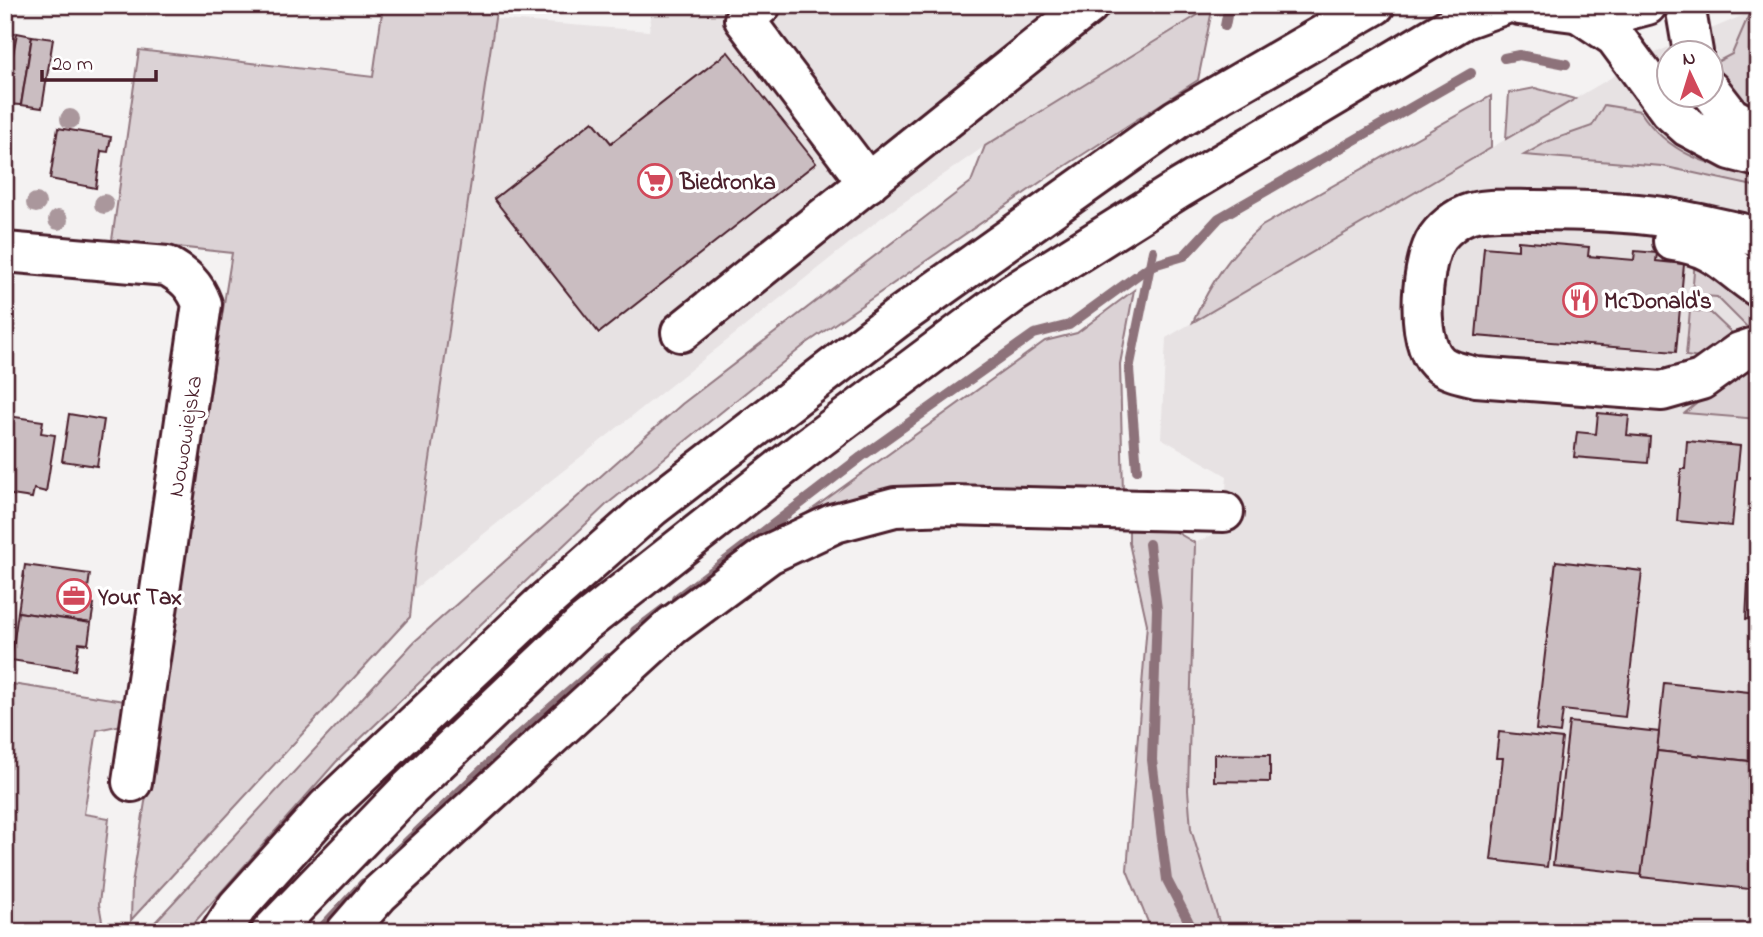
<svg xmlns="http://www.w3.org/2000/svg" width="1763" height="937" font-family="'Indie Flower',sans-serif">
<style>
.built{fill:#e7e2e3;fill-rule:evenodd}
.green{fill:#dbd2d5;stroke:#927880;stroke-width:2}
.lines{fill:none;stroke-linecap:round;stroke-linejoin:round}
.stream{stroke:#8d727a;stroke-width:10}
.building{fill:#cabdc1;stroke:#4a1f2b;stroke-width:2}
.minor-casing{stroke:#4a1f2b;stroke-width:44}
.major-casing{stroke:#4a1f2b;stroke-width:44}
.minor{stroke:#fff;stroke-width:38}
.major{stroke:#fff;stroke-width:38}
.tree{fill:#aa979c}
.labels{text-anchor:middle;stroke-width:7;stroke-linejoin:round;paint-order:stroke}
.poi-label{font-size:23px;font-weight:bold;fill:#4a1f2b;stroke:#fff;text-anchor:start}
.street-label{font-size:23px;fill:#4a1f2b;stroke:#fff}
</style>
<rect width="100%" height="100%" fill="#f4f2f2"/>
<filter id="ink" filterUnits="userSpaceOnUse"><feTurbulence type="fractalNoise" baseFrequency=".0143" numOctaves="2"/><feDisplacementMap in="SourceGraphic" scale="14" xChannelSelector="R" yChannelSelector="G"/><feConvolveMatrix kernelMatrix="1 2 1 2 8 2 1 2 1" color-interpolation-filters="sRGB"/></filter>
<g filter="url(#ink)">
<g class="built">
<polygon points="653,5 1202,5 1201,13 985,146 881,218 412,591 495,19 649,31"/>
<path d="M1758 9V932H1222L1191 829 1188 790 1195 543 1223 530 1227 476 1161 438 1166 338 1648 56ZM1668 52H1710V94H1668Z"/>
</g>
<g class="green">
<polygon points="383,5 497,5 418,541 410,617 131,920 132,884 232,253 112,240 139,50 373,77"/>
<polygon points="1202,5 1213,5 1198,80 1042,181 807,343 606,505 336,762 186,932 146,932 414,642 682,404 971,182 985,146 1201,13"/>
<path d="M1758 9V113C1738 105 1721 84 1711 65L1732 54 1750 12Z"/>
<polygon points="1535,88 1575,99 1506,139 1509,93"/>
<path d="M1491 96V148L1193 322C1210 284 1230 253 1262 226Z"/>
<path d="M1604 105 1640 111C1668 154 1709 167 1758 173V187L1662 166 1524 155 1549 141 1592 126Z"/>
<polygon points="1695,259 1758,301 1756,327 1749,329 1717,297 1692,295"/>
<polygon points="1134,290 1120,364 1123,494 941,486 886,490 824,507 778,534 1045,341 1077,333"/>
<polygon points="1690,310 1711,313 1733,334 1707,359 1686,356"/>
<polygon points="1752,358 1758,363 1758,419 1685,413"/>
<polygon points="1129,522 1159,522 1195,543 1188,790 1191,829 1222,932 1152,932 1127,870 1147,624 1129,543"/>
<polygon points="5,683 125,701 122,725 97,730 84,814 109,818 99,904 104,932 5,932"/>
</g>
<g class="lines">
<g class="stream">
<polyline points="1225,26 1229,5"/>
<polyline points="1504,58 1519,55 1566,64"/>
<polyline points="1137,470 1129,369 1153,251"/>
<polyline points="1149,544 1157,609 1152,760 1167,880 1194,932"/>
<polyline points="676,599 861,457 1034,334 1069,325 1150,266 1184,256 1219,218 1471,73"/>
<polyline points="635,631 664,609"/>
<polyline points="388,860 508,745 608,658"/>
<polyline points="318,932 364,883"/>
</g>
</g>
<g class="building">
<polygon points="17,33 32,36 21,105 5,104 10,54 13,54"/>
<polygon points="32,36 53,39 42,108 21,105"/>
<polygon points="728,52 816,163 599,333 494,199 593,121 611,143"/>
<polygon points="58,128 111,137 108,152 101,151 96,188 50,179"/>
<polygon points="1518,241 1589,247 1588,256 1634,260 1635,251 1657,253 1656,261 1684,264 1676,352 1476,336 1484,247 1518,250"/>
<polygon points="1598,413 1629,416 1627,435 1650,437 1648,463 1574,457 1577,432 1596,434"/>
<polygon points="69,414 104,420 97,466 62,461"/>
<polygon points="8,416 43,421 41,433 55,435 46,492 34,489 32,498 5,494"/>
<polygon points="1687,441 1740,446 1732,526 1677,521 1681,469 1685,469"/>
<polygon points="1556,561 1642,571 1625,717 1563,710 1560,733 1536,730"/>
<polygon points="25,565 90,574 86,602 94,604 91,623 18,612"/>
<polygon points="1748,581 1758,581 1758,620 1746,619"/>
<polygon points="18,612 91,623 88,644 79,643 75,670 11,660"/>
<polygon points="1664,683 1758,693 1758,762 1657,751"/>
<polygon points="1569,722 1659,732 1643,875 1553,865"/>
<polygon points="1499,732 1562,739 1547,867 1491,860 1503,758 1496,758"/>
<polygon points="1657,751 1758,762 1758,890 1641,877"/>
<polygon points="1214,754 1270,755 1270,782 1214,781"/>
<polygon points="1756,889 1758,932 1752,932"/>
</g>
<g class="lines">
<g class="minor-casing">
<g id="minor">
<polyline points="761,5 744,19 868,183"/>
<polyline points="1685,5 1693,52"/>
<polyline points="1582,15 1615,37 1669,110 1688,127 1731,150 1758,157"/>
<polyline points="1710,90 1731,117 1758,131"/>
<path d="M1758 237C1726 230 1695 222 1663 217 1621 211 1578 210 1535 210 1514 210 1491 208 1471 213 1457 217 1441 230 1434 243 1421 269 1414 346 1441 365 1451 372 1465 374 1476 377L1662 391 1701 380 1740 352 1758 346"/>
<path d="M1673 241C1716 247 1724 264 1758 287"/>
<path d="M5 252 167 266C185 276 195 285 202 304L132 782"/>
<polyline points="681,332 1089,5"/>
<polyline points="346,932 379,894 672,626 769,554 835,523 895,507 952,505 1224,512"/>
</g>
</g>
<g class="major-casing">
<g id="major">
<polyline points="1519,5 1605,16 1647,5"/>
<polyline points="221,932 237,907 327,807 541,605 652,507 896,319 1177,119 1375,5"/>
<polyline points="271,932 410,788 582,625 809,446 1012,294 1179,189 1464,19 1503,5"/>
</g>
</g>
<use href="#minor" class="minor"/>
<use href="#major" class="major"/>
</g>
<g class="tree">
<circle cx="70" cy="119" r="10"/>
<circle cx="36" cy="203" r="10"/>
<circle cx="104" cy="204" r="10"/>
<circle cx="58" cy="220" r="10"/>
</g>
</g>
<defs>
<g id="supermarket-ring" transform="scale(1.75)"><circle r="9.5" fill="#fff" stroke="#d1495b" stroke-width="1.5"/><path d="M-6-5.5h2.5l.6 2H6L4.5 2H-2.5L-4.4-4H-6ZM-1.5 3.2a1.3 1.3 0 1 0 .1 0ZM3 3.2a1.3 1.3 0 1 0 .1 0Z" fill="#d1495b"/></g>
<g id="restaurant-ring" transform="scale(1.75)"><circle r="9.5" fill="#fff" stroke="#d1495b" stroke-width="1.5"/><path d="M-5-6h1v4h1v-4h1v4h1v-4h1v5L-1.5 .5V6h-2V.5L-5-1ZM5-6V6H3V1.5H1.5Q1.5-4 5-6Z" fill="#d1495b"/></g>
<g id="office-ring" transform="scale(1.75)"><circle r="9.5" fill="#fff" stroke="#d1495b" stroke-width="1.5"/><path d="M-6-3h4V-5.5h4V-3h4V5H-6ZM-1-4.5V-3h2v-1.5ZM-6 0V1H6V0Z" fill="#d1495b"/></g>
</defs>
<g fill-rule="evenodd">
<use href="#supermarket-ring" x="655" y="181"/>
<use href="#restaurant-ring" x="1580" y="300"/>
<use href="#office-ring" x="74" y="596"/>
</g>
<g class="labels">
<g class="poi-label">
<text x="680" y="189">Biedronka</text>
<text x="1604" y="308">McDonald's</text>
<text x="98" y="604">Your Tax</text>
</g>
<g class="street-label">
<text transform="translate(184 436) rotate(-81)" y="8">Nowowiejska</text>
</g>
</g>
<rect width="1763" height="937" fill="none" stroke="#fff" stroke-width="28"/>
<rect x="14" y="14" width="1735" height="909" fill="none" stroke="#4a1f2b" stroke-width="2.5" filter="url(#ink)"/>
<g transform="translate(1690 74) rotate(356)"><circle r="33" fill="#ffffff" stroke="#b7a5aa" stroke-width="2"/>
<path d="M0-5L12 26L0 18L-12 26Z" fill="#d1495b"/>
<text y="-10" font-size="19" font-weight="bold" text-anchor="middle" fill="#4a1f2b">N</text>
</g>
<path d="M42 70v10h114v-10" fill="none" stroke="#4a1f2b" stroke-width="3.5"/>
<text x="52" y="70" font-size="21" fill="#4a1f2b" stroke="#ffffff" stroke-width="5" paint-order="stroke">20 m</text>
</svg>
